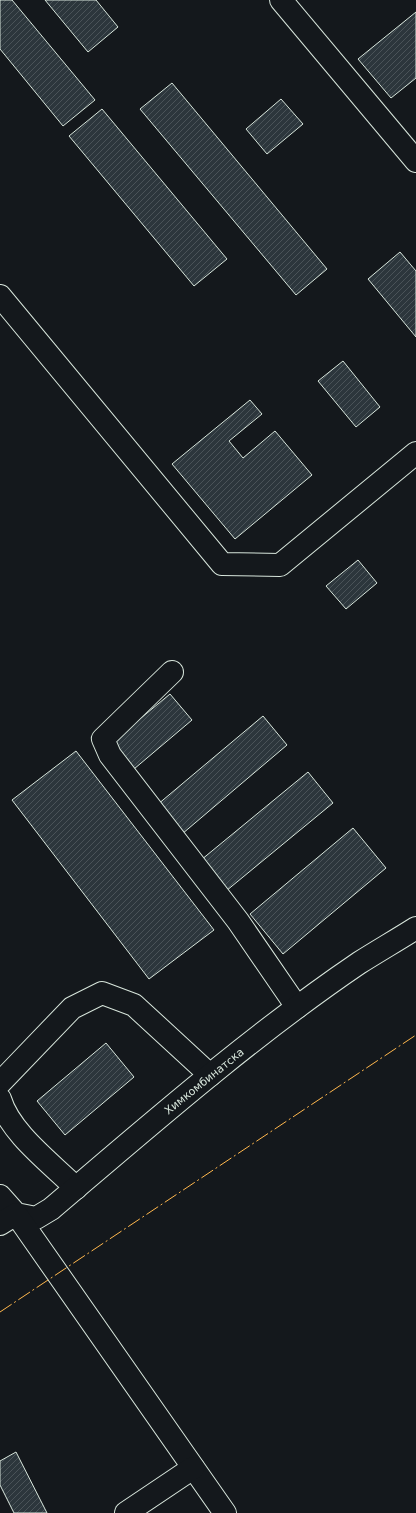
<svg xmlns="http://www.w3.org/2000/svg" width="416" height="1513" font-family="'DejaVu Sans',sans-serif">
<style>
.building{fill:url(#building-hatch);stroke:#d8e6dc}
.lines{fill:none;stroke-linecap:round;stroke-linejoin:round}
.minor-casing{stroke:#d8e6dc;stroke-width:24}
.minor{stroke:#14181c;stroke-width:22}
.power{stroke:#ffb74d;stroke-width:1;stroke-dasharray:14 3 2 3;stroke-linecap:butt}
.labels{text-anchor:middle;stroke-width:3;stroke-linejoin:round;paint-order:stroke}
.street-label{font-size:11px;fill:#d8e6dc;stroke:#14181c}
</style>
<defs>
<pattern id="building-hatch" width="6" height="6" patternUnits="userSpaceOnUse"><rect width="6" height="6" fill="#2c363c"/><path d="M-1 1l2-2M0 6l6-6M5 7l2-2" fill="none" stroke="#4a5358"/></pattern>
</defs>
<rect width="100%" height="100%" fill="#14181c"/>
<g class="building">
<polygon points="0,0 12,0 95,100 63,126 0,49"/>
<polygon points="45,0 96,0 118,27 88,52"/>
<polygon points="416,12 416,78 391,98 358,59"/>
<polygon points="172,83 327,269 296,295 140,109"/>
<polygon points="281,99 303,124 267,154 246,129"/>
<polygon points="102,109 227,259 194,286 69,136"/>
<polygon points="400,252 416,271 416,337 368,279"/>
<polygon points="343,361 380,407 356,427 318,381"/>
<polygon points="250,400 262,414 229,441 243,458 275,431 312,475 235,539 172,464"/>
<polygon points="358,560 377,583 346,609 326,586"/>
<polygon points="170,694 192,720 134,769 112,742"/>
<polygon points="263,716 287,745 182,834 157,805"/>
<polygon points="76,751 214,930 149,979 12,800"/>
<polygon points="308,772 333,803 226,891 201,860"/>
<polygon points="353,828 386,868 283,954 250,914"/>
<polygon points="106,1043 134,1077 65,1135 37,1101"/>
<polygon points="16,1452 47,1513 14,1513 0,1485 0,1461"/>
</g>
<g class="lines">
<g class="minor-casing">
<g id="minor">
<polyline points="281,0 416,161"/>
<polyline points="0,296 222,564 280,565 416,453"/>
<polyline points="172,672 103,739 110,755 238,921 297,1007"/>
<polyline points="0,1083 72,1008 102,993 134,1005 210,1075"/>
<path d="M0 1099C10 1133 51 1163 76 1188"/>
<path d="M0 1196 16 1214 36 1218 51 1209C151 1124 250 1037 359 963 378 951 397 940 416 928"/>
<polyline points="0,1224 16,1214 225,1513"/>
<polyline points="126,1513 193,1468"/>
</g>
</g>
<use href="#minor" class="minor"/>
<polyline class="power" points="0,1312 416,1035"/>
</g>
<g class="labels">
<g class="street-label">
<text transform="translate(204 1081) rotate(-39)" y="4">Химкомбинатска</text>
</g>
</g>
</svg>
